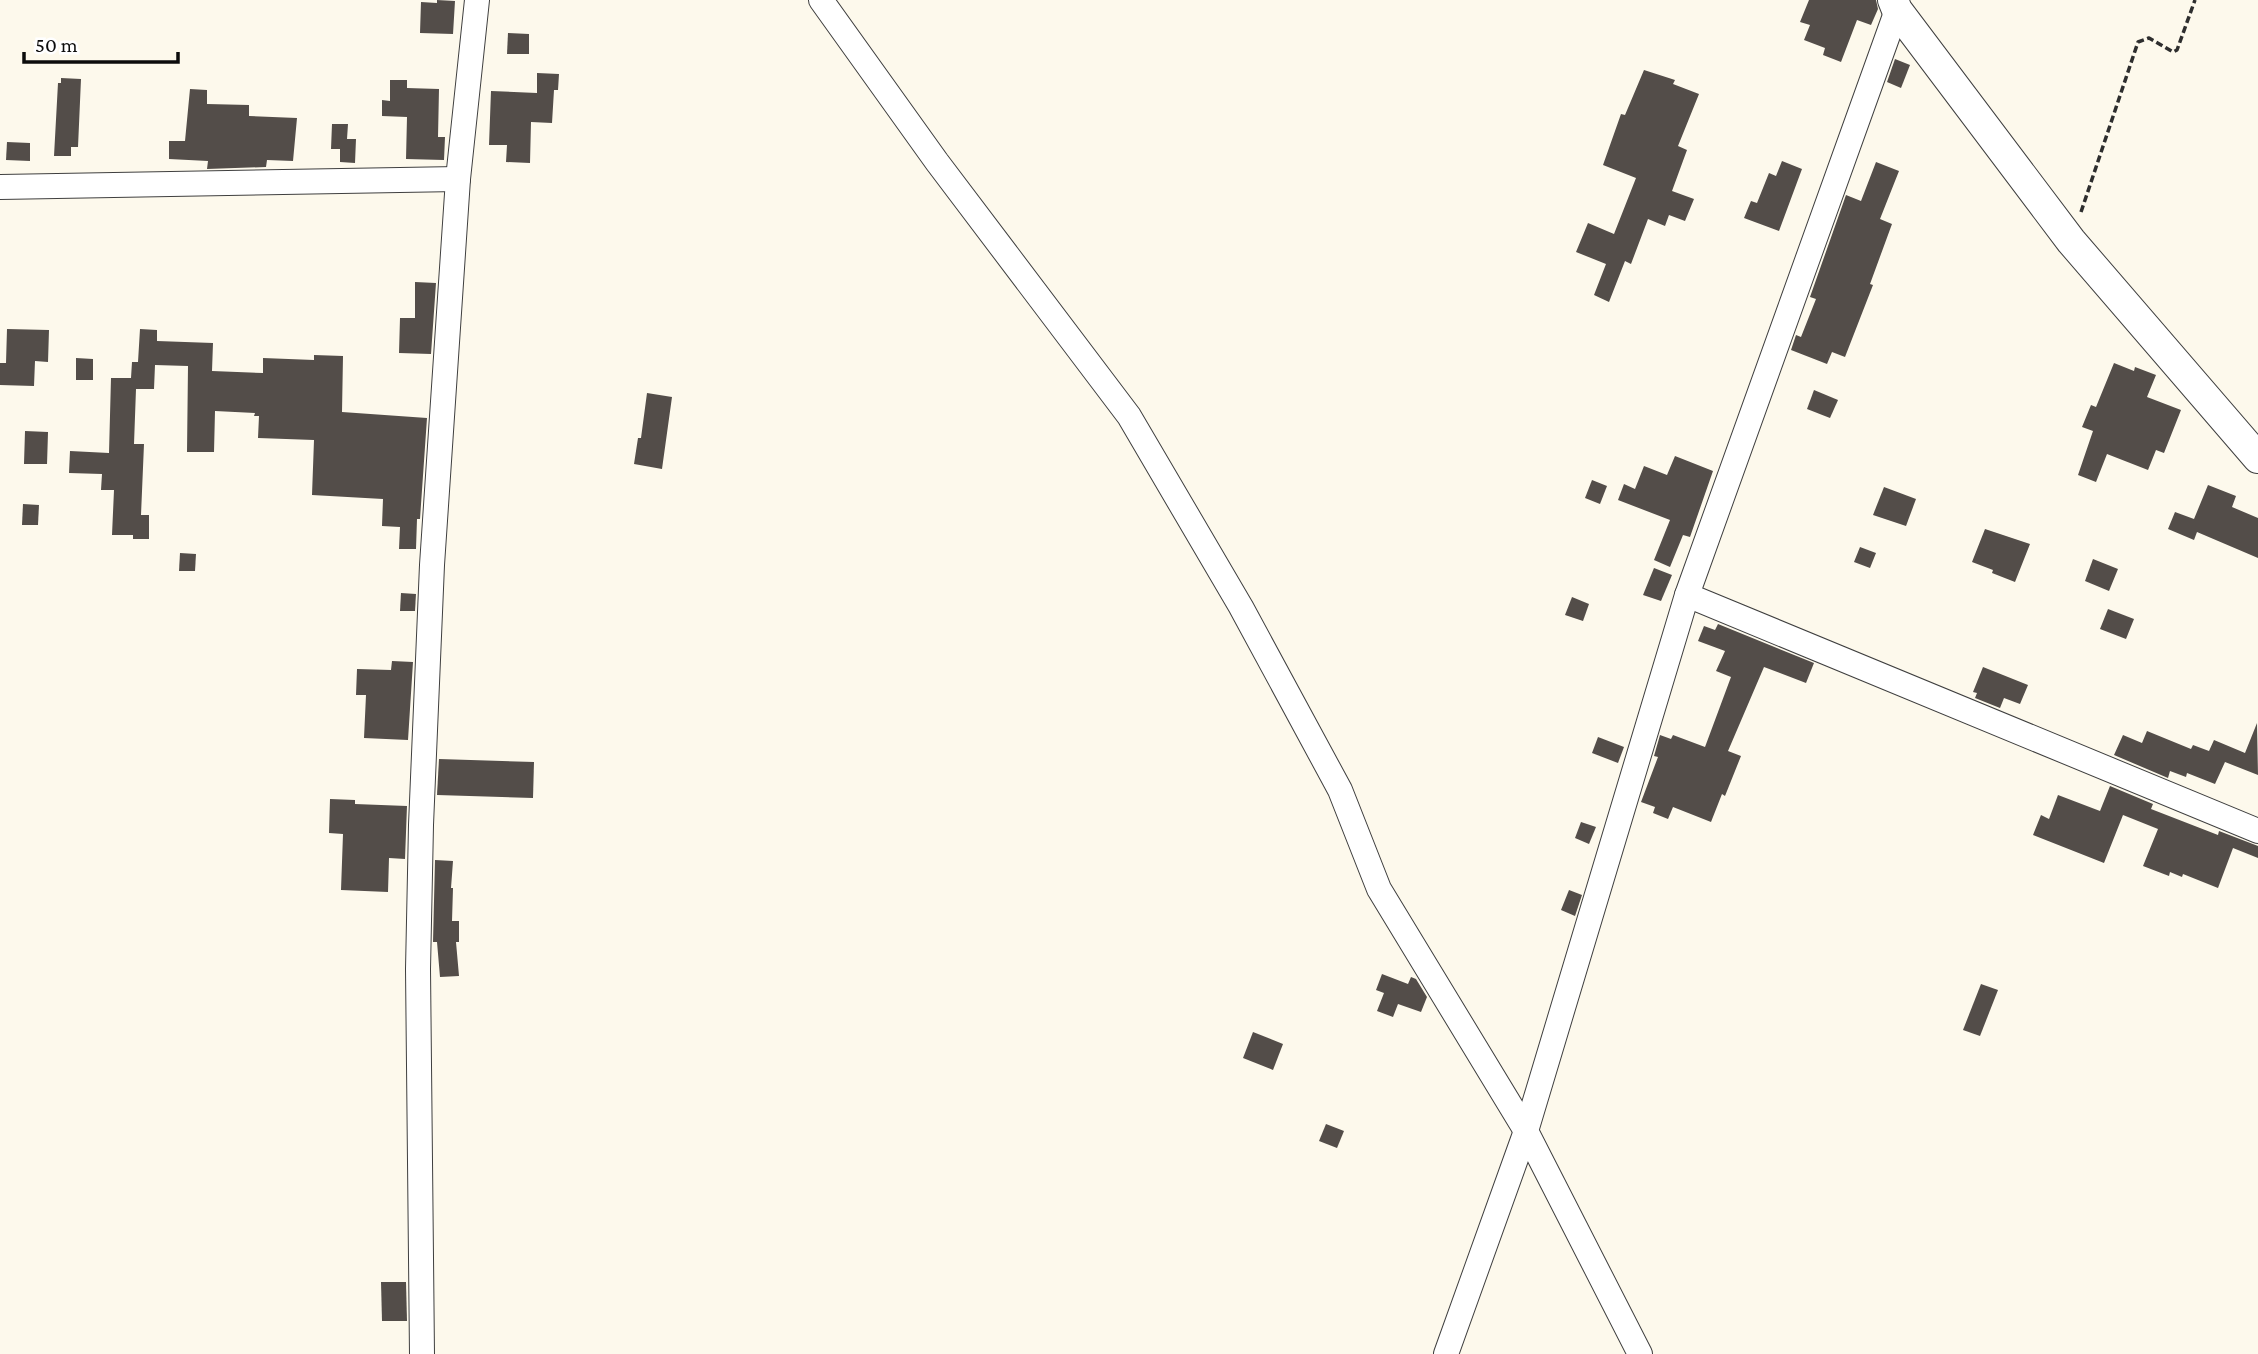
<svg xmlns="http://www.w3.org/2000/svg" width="2258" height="1354" font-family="'Crimson Pro',serif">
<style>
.building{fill:#534d49}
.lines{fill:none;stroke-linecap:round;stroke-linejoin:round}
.minor-casing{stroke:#3f3f3f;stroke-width:26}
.tertiary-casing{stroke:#3f3f3f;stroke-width:32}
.path{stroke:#2e2e2e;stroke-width:3.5;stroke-dasharray:7 3.5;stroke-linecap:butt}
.minor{stroke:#fff;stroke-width:24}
.tertiary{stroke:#fff;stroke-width:30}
</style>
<rect width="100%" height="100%" fill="#fdf9ec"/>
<g class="building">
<polygon points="437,0 455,1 453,34 420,33 421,2 437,3"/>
<polygon points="1809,0 1876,0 1878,9 1871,25 1857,20 1841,62 1823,55 1825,48 1804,40 1810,25 1800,22"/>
<polygon points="508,33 529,34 529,54 507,54"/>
<polygon points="1895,59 1910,65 1901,88 1887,82"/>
<polygon points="1644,70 1675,80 1673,84 1699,94 1678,146 1687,150 1672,191 1694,199 1685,221 1669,215 1665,226 1648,219 1631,264 1625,261 1609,302 1594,295 1606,264 1576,252 1588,223 1614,234 1636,178 1603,165 1621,114 1625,115"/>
<polygon points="537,73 559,74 558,90 554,90 552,123 531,122 530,163 506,162 507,145 489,145 491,91 537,93"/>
<polygon points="61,78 81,79 78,147 71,147 71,156 54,156 58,83 61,83"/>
<polygon points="390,80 407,80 407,88 439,89 438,137 445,137 444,160 406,159 407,117 382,116 382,100 390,101"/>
<polygon points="190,89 207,90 207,104 249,105 249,116 297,118 293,161 267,160 266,167 207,169 208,161 169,159 169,141 185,141"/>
<polygon points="332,124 348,124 347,139 356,139 355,163 340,162 340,149 331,149"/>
<polygon points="7,142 30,143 30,161 6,160"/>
<polygon points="1782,161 1802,169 1779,231 1744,218 1751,201 1757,203 1769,173 1776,176"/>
<polygon points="1876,162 1899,171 1880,219 1892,224 1870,284 1873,285 1845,357 1832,352 1827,364 1791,350 1796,335 1801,337 1816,299 1810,297 1846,195 1861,201"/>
<polygon points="415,282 436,283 431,354 399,353 400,318 415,318"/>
<polygon points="7,329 49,330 48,362 35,361 34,386 0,385 0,363 6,363"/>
<polygon points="140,329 157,330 157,341 213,343 212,371 263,373 263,358 314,360 314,355 343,356 342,412 427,418 420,519 417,519 416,549 399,549 400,527 382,526 383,499 312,495 314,440 258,438 259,416 254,416 255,413 215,411 214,452 187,452 188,366 155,365 154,389 136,389 134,444 144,444 141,515 149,515 149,539 133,539 133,535 112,535 114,490 101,490 102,474 69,473 70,451 109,453 111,378 131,378 132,362 138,362"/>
<polygon points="76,358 93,359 93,380 76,380"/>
<polygon points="2114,363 2134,371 2135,367 2156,375 2147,397 2181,410 2164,453 2156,450 2148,470 2107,454 2096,482 2078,475 2093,431 2082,427 2091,405 2096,407"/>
<polygon points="1814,390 1838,400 1830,418 1807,409"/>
<polygon points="647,393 672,397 662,469 634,464 638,438 641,438"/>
<polygon points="25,431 48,432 47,464 24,464"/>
<polygon points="1675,456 1713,471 1690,537 1683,535 1670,567 1654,560 1670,520 1618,500 1624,484 1635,489 1644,466 1667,475"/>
<polygon points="1592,480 1607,486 1600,504 1585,498"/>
<polygon points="2208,485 2236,496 2232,507 2258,518 2258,558 2197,532 2194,540 2168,529 2175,512 2194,519"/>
<polygon points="1884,487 1916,499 1906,526 1873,515"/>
<polygon points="23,504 39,505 38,525 22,525"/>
<polygon points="1985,529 2030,544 2015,582 1992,573 1993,570 1972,562"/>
<polygon points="1860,547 1876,553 1870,568 1854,562"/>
<polygon points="180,553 196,554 195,571 179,571"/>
<polygon points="2093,559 2118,569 2109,591 2085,581"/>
<polygon points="1654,568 1672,575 1661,601 1643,595"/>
<polygon points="401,593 416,594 415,611 400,611"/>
<polygon points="1572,597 1589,604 1583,621 1565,615"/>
<polygon points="2108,609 2134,619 2126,639 2100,629"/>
<polygon points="1718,624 1814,663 1806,683 1764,667 1728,751 1741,756 1725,796 1722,794 1711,822 1673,807 1668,819 1653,813 1655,807 1641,802 1658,757 1654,756 1660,735 1671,739 1673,735 1705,747 1731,677 1716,671 1725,651 1698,641 1704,626 1715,630"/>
<polygon points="392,661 413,662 408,740 364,738 366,695 356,695 357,669 391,670"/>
<polygon points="1983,667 2028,685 2020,704 2004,698 2000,708 1975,698 1977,693 1973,692"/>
<polygon points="2257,723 2258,775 2225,762 2215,784 2187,773 2186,777 2170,771 2168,778 2114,755 2123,735 2142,743 2147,731 2191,749 2193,745 2209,751 2214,740 2245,753"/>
<polygon points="1598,737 1624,747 1618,763 1592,753"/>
<polygon points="439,759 534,762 533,798 437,795"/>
<polygon points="2110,786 2153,804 2151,809 2218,835 2219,831 2258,846 2258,858 2233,848 2218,888 2183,874 2182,877 2170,872 2169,876 2143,866 2158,829 2123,815 2104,863 2033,835 2041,815 2049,819 2058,795 2100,811"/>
<polygon points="330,799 355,800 355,804 407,806 405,859 389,858 388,892 341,890 343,834 329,833"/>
<polygon points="1581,822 1596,827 1589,844 1575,838"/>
<polygon points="435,860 453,861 451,888 453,888 452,921 459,921 459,942 456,942 459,976 440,977 437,942 433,942"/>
<polygon points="1569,890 1582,895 1575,916 1561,910"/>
<polygon points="1382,974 1408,984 1411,977 1416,979 1427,997 1421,1012 1398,1004 1393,1017 1377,1011 1384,993 1376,990"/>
<polygon points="1981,984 1998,990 1980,1036 1963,1030"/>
<polygon points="1253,1032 1283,1044 1273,1070 1243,1058"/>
<polygon points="1326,1124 1344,1131 1337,1148 1319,1141"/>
<polygon points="381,1282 406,1282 407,1321 382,1321"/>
</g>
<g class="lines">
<g class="minor-casing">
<g id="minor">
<polyline points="821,0 937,162 1129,416 1241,607 1340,790 1379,889 1526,1131 1640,1354"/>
<polyline points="0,187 458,179"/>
<polyline points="1687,595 2258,831"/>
<polyline points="422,1354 418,969 421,825 432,565 458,179 477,0"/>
<polyline points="1446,1354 1526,1131 1687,595 1897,10"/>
</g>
</g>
<g class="tertiary-casing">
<polyline id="tertiary" points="1893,0 1897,10 2071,241 2258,458"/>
</g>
<polyline class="path" points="2081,212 2138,42 2149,38 2173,52 2177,50 2195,0"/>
<use href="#minor" class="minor"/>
<use href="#tertiary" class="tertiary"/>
</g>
<path d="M24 52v10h154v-10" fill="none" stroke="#0c0c0c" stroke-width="3.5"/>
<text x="35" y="52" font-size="21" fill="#0c0c0c" stroke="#ffffff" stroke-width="5" paint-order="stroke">50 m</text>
</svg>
